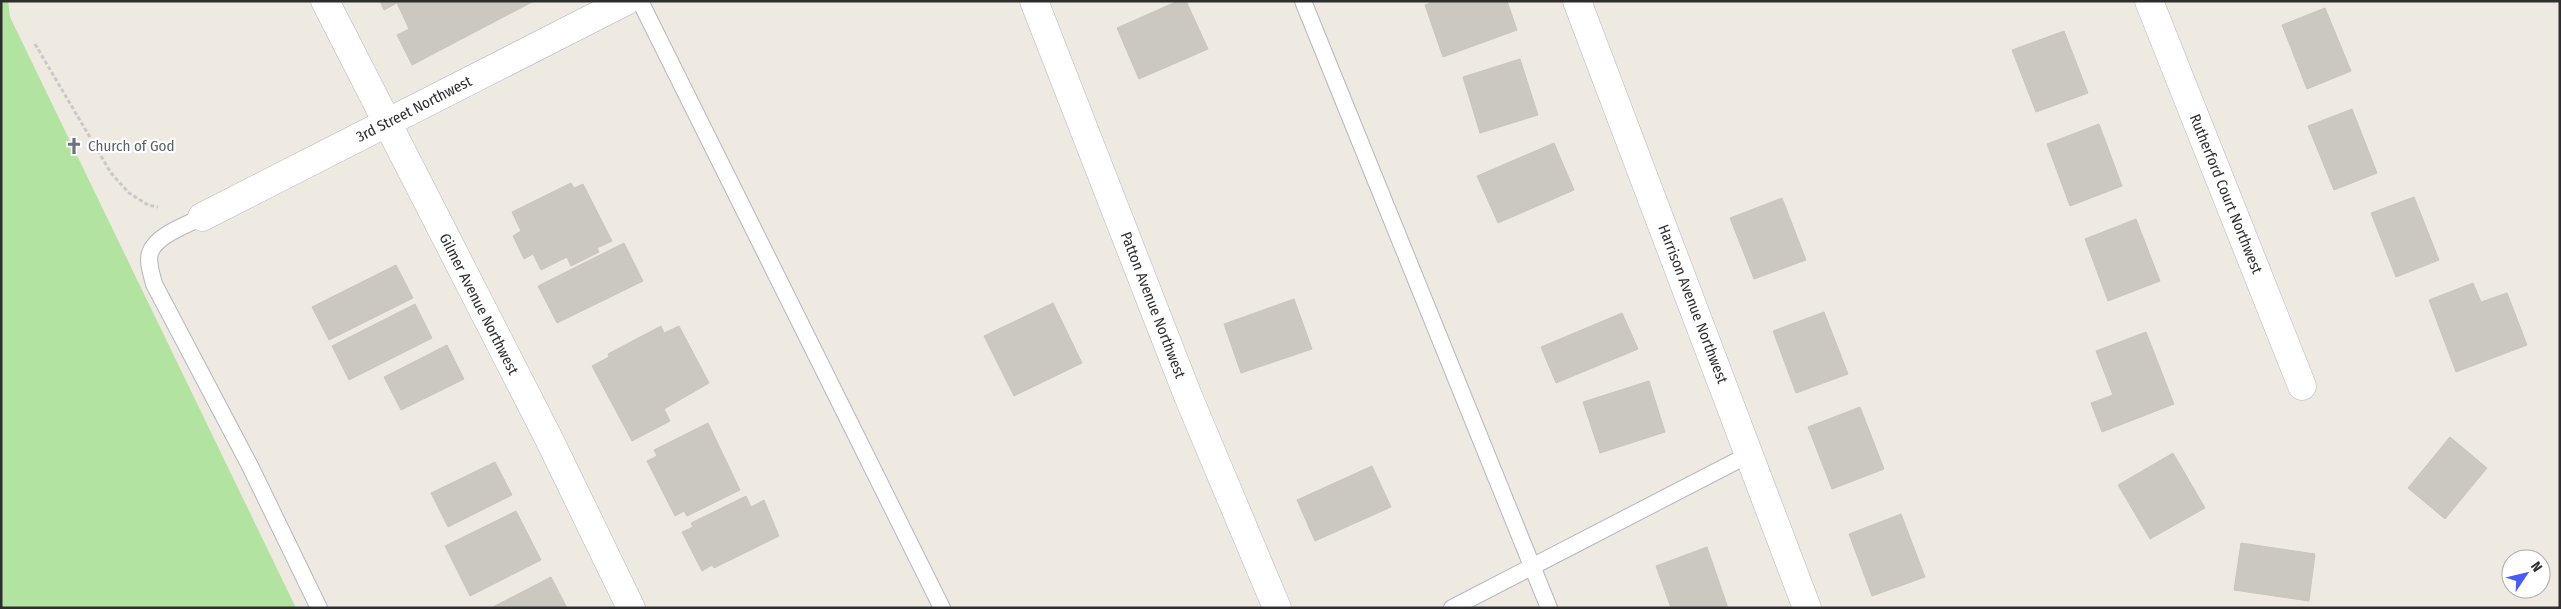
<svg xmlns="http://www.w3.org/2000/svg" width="2561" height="609" font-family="'Fira Sans Condensed',sans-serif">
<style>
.green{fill:#b2e3a0}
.building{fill:#cac8bf;stroke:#cac6ba}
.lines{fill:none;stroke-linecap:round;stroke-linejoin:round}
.service-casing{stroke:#b4b6c0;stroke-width:18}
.minor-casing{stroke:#b4b6c0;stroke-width:29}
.tertiary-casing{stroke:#b4b6c0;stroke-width:29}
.path{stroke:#c9c9c9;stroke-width:3;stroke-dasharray:4 2.5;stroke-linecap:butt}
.service{stroke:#fff;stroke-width:16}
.minor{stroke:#fff;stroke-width:28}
.tertiary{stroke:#fff;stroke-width:28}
.labels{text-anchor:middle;stroke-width:4.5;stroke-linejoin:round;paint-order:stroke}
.street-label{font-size:15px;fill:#2e2e2e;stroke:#fff}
.worship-label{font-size:15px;fill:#5b616d;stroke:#fff;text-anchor:start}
</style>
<rect width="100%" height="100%" fill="#eeeae1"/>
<polygon class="green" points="1,1 8,1 10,17 296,608 1,608"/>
<g class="building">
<polygon points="380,1 534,1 412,65 397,35 409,29 397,3 384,10"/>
<polygon points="1178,1 1186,1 1208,49 1139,79 1117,28"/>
<polygon points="1436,1 1507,1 1517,30 1443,57 1425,5"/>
<polygon points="2325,8 2351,71 2307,89 2282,25"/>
<polygon points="2064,31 2088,93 2036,112 2012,50"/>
<polygon points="1520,59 1538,115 1480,133 1463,77"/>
<polygon points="2352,109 2377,173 2334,190 2308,126"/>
<polygon points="2099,124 2122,186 2070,206 2047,144"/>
<polygon points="1554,143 1574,190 1498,223 1477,176"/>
<polygon points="571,183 574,188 583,184 612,241 597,248 599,252 571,266 567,257 541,270 533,254 524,259 513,236 521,231 512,212"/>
<polygon points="2414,197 2439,260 2396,277 2371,213"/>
<polygon points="1782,198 1806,260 1754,279 1730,218"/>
<polygon points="2136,219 2160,281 2108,301 2085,239"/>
<polygon points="624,243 643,281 557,323 538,286"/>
<polygon points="396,265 413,298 329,340 312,307"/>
<polygon points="2473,283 2481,302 2507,293 2527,345 2456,372 2429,300"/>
<polygon points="1294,299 1312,349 1241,373 1224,324"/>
<polygon points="1053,303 1082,363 1014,396 984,336"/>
<polygon points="415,304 432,338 349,380 332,346"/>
<polygon points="1824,312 1848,374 1796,393 1773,331"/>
<polygon points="1622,313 1638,349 1556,383 1541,347"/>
<polygon points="661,326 664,333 679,326 709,383 664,409 670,421 632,441 592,366 609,357 608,354"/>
<polygon points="2146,332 2174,404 2102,432 2091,403 2113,395 2096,351"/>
<polygon points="447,345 464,379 401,410 384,377"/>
<polygon points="1649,381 1665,432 1600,453 1583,402"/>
<polygon points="1860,407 1884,469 1832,489 1808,427"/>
<polygon points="708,423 740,490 687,516 684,511 675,516 647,461 657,456 654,450"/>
<polygon points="2450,437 2487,468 2445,519 2408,488"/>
<polygon points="2173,453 2205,508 2150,539 2118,485"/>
<polygon points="495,462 512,495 448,527 431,493"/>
<polygon points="1372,466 1391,507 1315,541 1297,500"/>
<polygon points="746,496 751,507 764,500 779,536 714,568 712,565 702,571 682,532 693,527 691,523"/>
<polygon points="516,511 541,560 470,596 445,546"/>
<polygon points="1901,514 1925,577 1872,596 1849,534"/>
<polygon points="2241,543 2315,554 2309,601 2234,590"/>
<polygon points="1707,547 1728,608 1671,608 1656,566"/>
<polygon points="551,577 567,608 491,608"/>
</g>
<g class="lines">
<g class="service-casing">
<g id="service">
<polyline points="640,1 942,608"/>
<polyline points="1303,1 1549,608"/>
<path d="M202 217C187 225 156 235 150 253 147 262 152 275 154 284L250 466 319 608"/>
<polyline points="1452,608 1750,454"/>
</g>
</g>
<g class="minor-casing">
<g id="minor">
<polyline points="1034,1 1188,396 1277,608"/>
<polyline points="1577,1 1807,608"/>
<polyline points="2149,1 2302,386"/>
<polyline points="202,217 626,1"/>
</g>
</g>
<g class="tertiary-casing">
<polyline id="tertiary" points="325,1 549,439 631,608"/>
</g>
<polyline class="path" points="35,44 111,173 129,193 148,205 158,207"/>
<use href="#service" class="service"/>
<use href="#minor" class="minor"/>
<use href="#tertiary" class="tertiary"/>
</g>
<defs>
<g id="church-bare" transform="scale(1.35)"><path d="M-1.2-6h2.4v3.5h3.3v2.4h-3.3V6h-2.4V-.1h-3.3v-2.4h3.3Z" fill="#6b7280" stroke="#fff" stroke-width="2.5" paint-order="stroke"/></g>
</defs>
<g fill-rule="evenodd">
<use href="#church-bare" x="74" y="146"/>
</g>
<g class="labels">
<g class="street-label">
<text transform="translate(414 109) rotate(-27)" y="5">3rd Street Northwest</text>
<text transform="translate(2226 194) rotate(68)" y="5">Rutherford Court Northwest</text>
<text transform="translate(479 304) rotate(63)" y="5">Gilmer Avenue Northwest</text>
<text transform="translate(1693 304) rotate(69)" y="5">Harrison Avenue Northwest</text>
<text transform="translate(1153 305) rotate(69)" y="5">Patton Avenue Northwest</text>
</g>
<g class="worship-label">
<text x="88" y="151">Church of God</text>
</g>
</g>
<rect width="2561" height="609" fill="none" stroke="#2e2e2e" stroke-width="5"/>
<g transform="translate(2526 574) rotate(55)"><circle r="24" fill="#ffffff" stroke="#ababab"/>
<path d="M0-4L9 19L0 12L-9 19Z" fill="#485bf5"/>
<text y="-8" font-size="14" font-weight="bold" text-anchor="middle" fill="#2e2e2e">N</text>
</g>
</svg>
